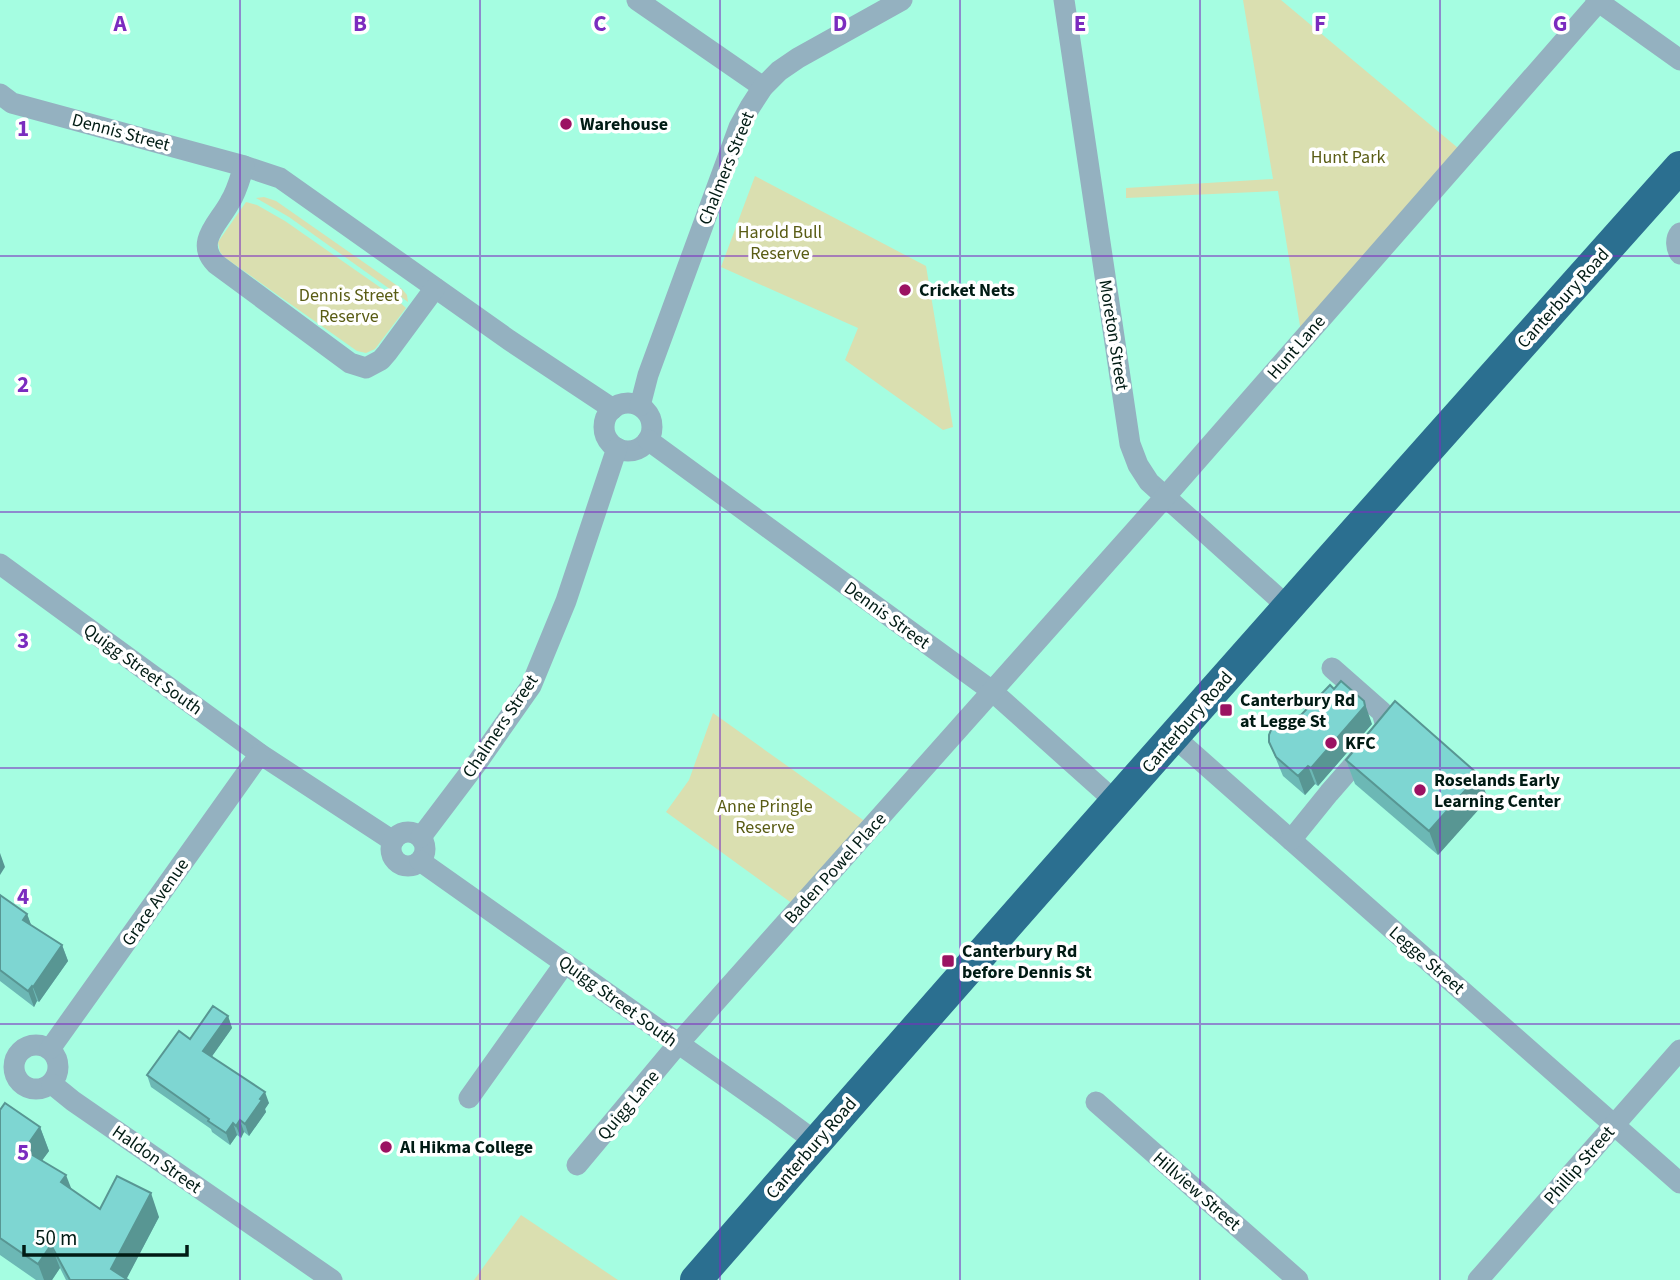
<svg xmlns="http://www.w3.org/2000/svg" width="1680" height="1280" font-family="'Source Sans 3',sans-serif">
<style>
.green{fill:#dadfb0}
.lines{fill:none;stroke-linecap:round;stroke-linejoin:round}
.minor{stroke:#94b1c0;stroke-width:21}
.highway{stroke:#2b6f90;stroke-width:32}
.wall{fill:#6cb8b5}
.shaded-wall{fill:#589693}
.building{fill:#7ed6d2;stroke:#589693;stroke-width:2}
.grid{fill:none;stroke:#7b2cbf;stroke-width:2;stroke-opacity:0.55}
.poi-dot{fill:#9b1262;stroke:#fff;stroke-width:2.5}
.labels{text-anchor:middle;stroke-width:7;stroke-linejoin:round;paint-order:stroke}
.poi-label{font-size:18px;font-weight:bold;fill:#011b14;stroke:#fff;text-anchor:start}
.street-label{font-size:18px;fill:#011b14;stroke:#fff}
.park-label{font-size:18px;fill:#595c14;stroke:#fff}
.grid-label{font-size:23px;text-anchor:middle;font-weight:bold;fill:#7b2cbf;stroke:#fff;stroke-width:7;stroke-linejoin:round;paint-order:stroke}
</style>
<rect width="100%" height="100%" fill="#a5fde1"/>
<g class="green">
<polygon points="1243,0 1281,0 1458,148 1301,332 1278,191 1126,198 1126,188 1273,179"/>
<polygon points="755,176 926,266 953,427 943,430 845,360 858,328 721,267"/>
<polygon points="264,197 276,201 402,289 407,295 408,302 289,217 256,198"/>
<polygon points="246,202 257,205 285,221 394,297 406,308 375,349 366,353 357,351 224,257 220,252 218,242"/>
<polygon points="713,713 866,822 793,904 666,812 689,780"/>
<polygon points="521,1215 618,1280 474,1280"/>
</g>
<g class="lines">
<g class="minor">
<polyline points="637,0 763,87"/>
<polyline points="1064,0 1130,444 1138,465 1149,482 1287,606"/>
<polyline points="1596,0 1680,60"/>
<polyline points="0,94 12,103 244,166 280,178 509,340 613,409"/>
<path d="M244 166C240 178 237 191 230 202 219 223 194 242 216 264L350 363 366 368 381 360 387 353 435 288"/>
<path d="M1680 233C1675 239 1676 248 1680 254"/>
<circle cx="628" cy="427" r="24"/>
<polyline points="640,406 648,375 739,127 750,107 763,87 779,71 798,58 902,0"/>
<polyline points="648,440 992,691 1116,802"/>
<polyline points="0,564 260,754 393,841"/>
<polyline points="1174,737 1680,1183"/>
<circle cx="408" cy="849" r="17"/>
<polyline points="421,837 477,763 531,686 566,601 617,448"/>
<polyline points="1291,840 1329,793 1383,731 1386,726 1382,712 1332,668"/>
<polyline points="420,861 774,1111 816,1142"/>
<circle cx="36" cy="1067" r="22"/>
<polyline points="50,1049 260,754"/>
<polyline points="52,1084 73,1101 332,1280"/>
<polyline points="469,1098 565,963"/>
<polyline points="1096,1102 1298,1280"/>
<polyline points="577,1165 678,1044 1165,497 1600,0"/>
<polyline points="1478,1280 1680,1050"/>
</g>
<path class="highway" d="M696 1280C1021 907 1350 536 1680 167"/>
</g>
<g class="wall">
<polygon points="1372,724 1318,786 1315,784 1305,795 1283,776 1269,742"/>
<polygon points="1346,760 1488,799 1438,855 1355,784"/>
<polygon points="0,894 1,896 27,914 31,925 62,945 68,961 39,1002 37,1001 34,1007 0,981"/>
<polygon points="228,1016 232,1028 212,1056 269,1103 265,1109 266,1112 249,1136 244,1132 241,1138 237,1135 230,1145 212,1132 211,1129 151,1087 147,1075 190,1039"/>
<polygon points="0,1110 40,1127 49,1151 42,1160 71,1189 100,1209 159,1217 126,1279 128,1280 66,1280 60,1268 52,1280 36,1280 0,1255"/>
</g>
<g class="shaded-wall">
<polygon points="1364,701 1372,724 1318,786 1311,768"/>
<polygon points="1308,766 1315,784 1305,795 1298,776"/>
<polygon points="1479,775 1488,799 1438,855 1429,831"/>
<polygon points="0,853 5,867 0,875"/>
<polygon points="27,914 33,930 23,920"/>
<polygon points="62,945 68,961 39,1002 33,987"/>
<polygon points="32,986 37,1001 34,1007 28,991"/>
<polygon points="228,1016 232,1028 208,1062 203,1051"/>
<polygon points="265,1092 269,1103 265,1109 266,1112 249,1136 245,1124"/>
<polygon points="240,1120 244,1132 241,1138 236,1126"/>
<polygon points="233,1123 237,1135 230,1145 226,1133"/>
<polygon points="40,1127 49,1151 33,1173 24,1150"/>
<polygon points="66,1175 75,1198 61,1182"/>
<polygon points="151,1193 159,1217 126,1280 111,1269"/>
<polygon points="51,1245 60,1268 52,1280 44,1280 38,1264"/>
</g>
<g class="building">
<polygon points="1341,681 1364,701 1365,706 1311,768 1308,766 1298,776 1276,757 1269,742 1269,735 1271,730 1276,727 1301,715 1330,685 1334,689"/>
<polygon points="1395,701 1479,775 1429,831 1346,760"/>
<polygon points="0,895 27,914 23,920 62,945 33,987 32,986 28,991 0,970"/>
<polygon points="213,1006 228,1016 203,1051 265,1092 260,1099 262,1100 245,1124 240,1120 236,1126 233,1123 226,1133 208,1121 209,1119 147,1075 179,1031 190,1039"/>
<polygon points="5,1103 40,1127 24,1150 66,1175 61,1182 100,1209 117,1176 151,1193 111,1269 128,1280 70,1280 51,1245 38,1264 0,1238 0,1110"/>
</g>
<path class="grid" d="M240 0V1280M480 0V1280M720 0V1280M960 0V1280M1200 0V1280M1440 0V1280M0 256H1680M0 512H1680M0 768H1680M0 1024H1680"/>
<g class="poi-dot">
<circle cx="566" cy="124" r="7"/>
<circle cx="905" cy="290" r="7"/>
<rect x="1219" y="703" width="14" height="14" rx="3.5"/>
<circle cx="1331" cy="743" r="7"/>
<circle cx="1420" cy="790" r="7"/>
<rect x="941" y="954" width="14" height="14" rx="3.5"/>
<circle cx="386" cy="1147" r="7"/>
</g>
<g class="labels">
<g class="poi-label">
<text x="580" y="130">Warehouse</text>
<text x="919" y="296">Cricket Nets</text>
<text x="1240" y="706">Canterbury Rd<tspan x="1240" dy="21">at Legge St</tspan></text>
<text x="1345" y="749">KFC</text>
<text x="1434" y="786">Roselands Early<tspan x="1434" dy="21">Learning Center</tspan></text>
<text x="962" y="957">Canterbury Rd<tspan x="962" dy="21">before Dennis St</tspan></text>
<text x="400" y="1153">Al Hikma College</text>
</g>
<g class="street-label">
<text transform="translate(121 132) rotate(15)" y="6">Dennis Street</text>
<text transform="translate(726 168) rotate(-68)" y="6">Chalmers Street</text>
<text transform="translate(1563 298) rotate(-48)" y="6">Canterbury Road</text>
<text transform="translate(1114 335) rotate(81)" y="6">Moreton Street</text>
<text transform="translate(1296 347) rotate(-49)" y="6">Hunt Lane</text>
<text transform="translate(887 615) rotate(36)" y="6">Dennis Street</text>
<text transform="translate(143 669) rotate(36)" y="6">Quigg Street South</text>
<text transform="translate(1187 722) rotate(-49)" y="6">Canterbury Road</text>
<text transform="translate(500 726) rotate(-56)" y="6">Chalmers Street</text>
<text transform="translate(835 868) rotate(-48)" y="6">Baden Powel Place</text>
<text transform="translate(155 902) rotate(-55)" y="6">Grace Avenue</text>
<text transform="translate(1427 960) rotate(41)" y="6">Legge Street</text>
<text transform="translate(618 1001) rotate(36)" y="6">Quigg Street South</text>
<text transform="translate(628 1105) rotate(-50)" y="6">Quigg Lane</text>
<text transform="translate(811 1148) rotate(-49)" y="6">Canterbury Road</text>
<text transform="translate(157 1159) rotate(35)" y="6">Haldon Street</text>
<text transform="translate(1579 1165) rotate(-49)" y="6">Phillip Street</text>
<text transform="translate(1197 1191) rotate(41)" y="6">Hillview Street</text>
</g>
<g class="park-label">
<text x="1348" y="163">Hunt Park</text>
<text x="780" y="238">Harold Bull<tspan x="780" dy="21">Reserve</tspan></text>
<text x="349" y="301">Dennis Street<tspan x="349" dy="21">Reserve</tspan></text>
<text x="765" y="812">Anne Pringle<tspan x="765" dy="21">Reserve</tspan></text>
</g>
</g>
<g class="grid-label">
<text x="120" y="31">A</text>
<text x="360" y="31">B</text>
<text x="600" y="31">C</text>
<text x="840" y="31">D</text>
<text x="1080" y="31">E</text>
<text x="1320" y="31">F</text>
<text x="1560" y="31">G</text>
<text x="23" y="136">1</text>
<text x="23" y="392">2</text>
<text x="23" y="648">3</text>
<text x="23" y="904">4</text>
<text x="23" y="1160">5</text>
</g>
<path d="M24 1245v10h163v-10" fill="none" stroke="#011b14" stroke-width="3.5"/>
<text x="35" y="1245" font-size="21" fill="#011b14" stroke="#ffffff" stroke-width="5" paint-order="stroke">50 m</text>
</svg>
